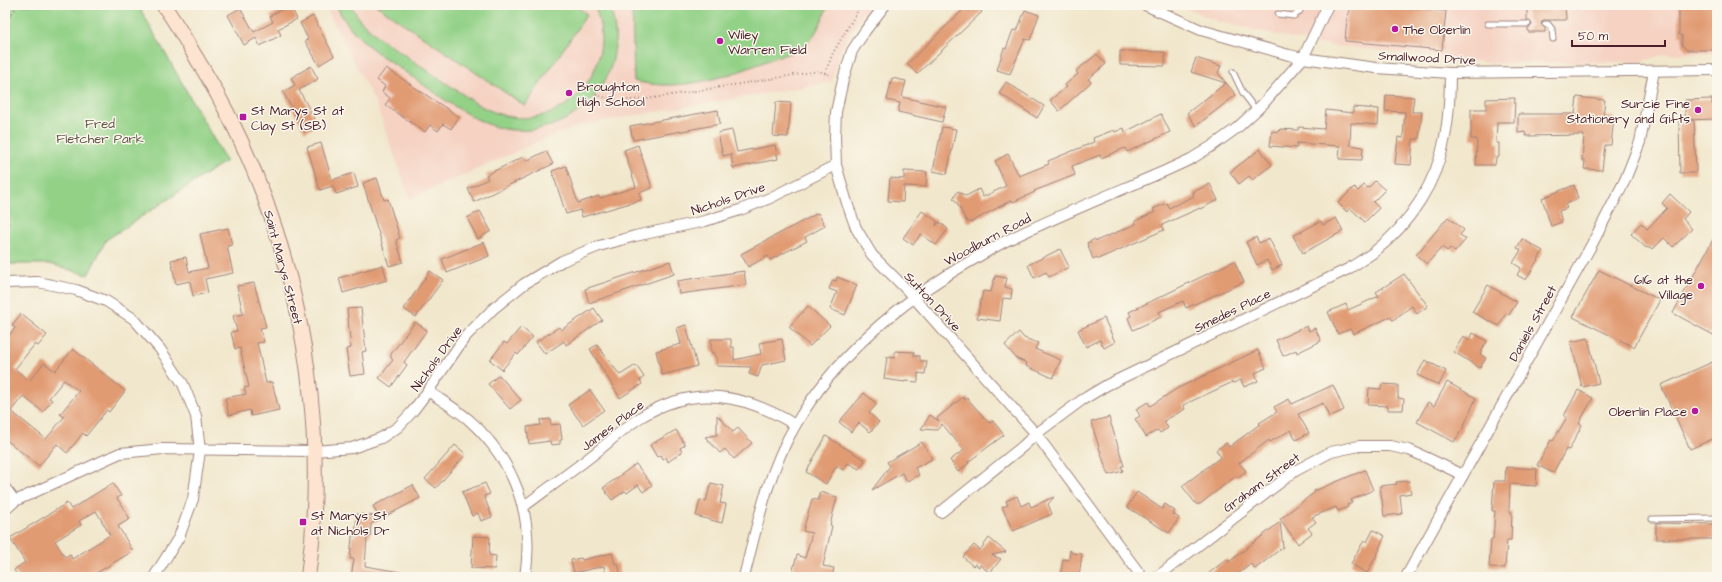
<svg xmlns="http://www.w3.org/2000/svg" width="1722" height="582" font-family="'Architects Daughter',sans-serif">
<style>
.built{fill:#f5d2c2}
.green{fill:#93d187;stroke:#6e7859}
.building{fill:#e19b73;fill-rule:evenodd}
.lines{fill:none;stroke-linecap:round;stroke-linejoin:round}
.lane-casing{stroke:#9e837c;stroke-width:7}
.street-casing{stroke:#9e837c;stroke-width:12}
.secondary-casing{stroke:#9e837c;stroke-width:16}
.path{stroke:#9e837c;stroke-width:2;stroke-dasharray:1 3;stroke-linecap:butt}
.lane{stroke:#fff;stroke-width:5}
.street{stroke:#fff;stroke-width:10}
.secondary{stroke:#fde4d0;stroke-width:14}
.poi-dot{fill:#b5179e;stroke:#fbf7ec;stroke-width:1.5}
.labels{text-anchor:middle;stroke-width:3;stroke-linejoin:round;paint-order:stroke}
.poi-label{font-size:13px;fill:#4a1f2b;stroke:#fbf7ec;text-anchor:start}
.street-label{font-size:13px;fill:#4a1f2b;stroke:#fbf7ec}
.park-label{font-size:13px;fill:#605447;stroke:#fbf7ec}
</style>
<rect width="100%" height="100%" fill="#fbf7ec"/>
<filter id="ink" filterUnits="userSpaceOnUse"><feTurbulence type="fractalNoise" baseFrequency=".025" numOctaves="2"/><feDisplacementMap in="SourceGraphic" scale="8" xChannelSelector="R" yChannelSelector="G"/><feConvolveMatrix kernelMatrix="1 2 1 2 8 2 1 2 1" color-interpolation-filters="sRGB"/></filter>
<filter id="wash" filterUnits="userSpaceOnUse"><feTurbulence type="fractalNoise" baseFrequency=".012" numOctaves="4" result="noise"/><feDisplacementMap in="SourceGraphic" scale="16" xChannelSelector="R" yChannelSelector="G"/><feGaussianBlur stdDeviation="0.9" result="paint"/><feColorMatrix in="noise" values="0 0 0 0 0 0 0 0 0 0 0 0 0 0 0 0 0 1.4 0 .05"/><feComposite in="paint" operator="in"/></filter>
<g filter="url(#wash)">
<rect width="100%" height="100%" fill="#f1e7cc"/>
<g class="built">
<polygon points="324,5 871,5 850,32 839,54 832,82 581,125 537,142 410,199 376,104"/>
<polygon points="1178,5 1717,5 1717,53 1665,54 1640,62 1492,63 1317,44 1220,22"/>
</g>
<g class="green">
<polygon points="5,5 138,5 226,161 106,240 88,275 50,264 5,264"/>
<path d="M336 5H351L360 20 378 37 477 104C488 110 499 115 512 117 574 126 619 61 594 5H609C619 31 617 60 603 84 579 125 526 142 483 122 458 111 436 93 414 78 384 57 352 40 336 5Z"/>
<polygon points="376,5 574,5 587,14 525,106"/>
<path d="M632 5H828C823 19 815 38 803 47 795 52 783 55 774 58 730 76 681 93 634 81Z"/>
</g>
<g id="blocks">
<g class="building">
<polygon points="290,5 297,19 278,29 281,35 260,46 256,38 244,45 228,15 240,8 254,32 273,22 270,16"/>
<polygon points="968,5 975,5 982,12 917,74 907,64"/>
<polygon points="1352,5 1404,5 1404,7 1446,11 1442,50 1345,41 1347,18"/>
<polygon points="1527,5 1565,5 1566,20 1543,20 1541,24 1545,28 1545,32 1528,32 1528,28 1531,26 1532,24 1527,20"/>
<polygon points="1679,5 1717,5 1717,50 1687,50 1682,45 1682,35 1679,35"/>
<polygon points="1025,10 1039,15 1030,40 1025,39 1010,74 997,70 1004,48 1006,49 1013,30 1017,31"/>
<polygon points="313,16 334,56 319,65 305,41 308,39 300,23"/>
<polygon points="1120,51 1165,52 1165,66 1120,65"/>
<polygon points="1097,54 1106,64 1088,79 1091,82 1059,111 1050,100 1067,87 1065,85 1078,74 1076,71"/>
<polygon points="1196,58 1221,66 1218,73 1236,95 1196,126 1187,113 1226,83 1191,72"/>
<polygon points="311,66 318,79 299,90 318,125 305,132 283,92 295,85 291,78"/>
<polygon points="386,68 459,117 451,129 443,124 438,131 430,125 425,132 385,105 390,98 382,92 385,86 377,80"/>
<polygon points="892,78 906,81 902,97 946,107 942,122 898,112 900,103 887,100"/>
<polygon points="1006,82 1044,106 1037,118 999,93"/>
<polygon points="1386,95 1414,97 1412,112 1422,112 1419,139 1413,139 1411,165 1395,164 1398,137 1403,138 1405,112 1385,111"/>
<polygon points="1577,97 1605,100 1603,116 1614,117 1611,145 1605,145 1602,170 1584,169 1585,161 1582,161 1584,135 1526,136 1525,132 1518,133 1518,114 1575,114"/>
<polygon points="1515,98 1514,122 1497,122 1496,143 1499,143 1499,157 1496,158 1495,165 1476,165 1477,139 1471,139 1471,109 1486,109 1486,99"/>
<polygon points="1712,99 1712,104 1717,104 1717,119 1685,120 1685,100"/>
<polygon points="776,102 791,103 788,137 773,136"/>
<polygon points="1353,107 1379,109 1378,125 1351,123 1350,145 1363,147 1362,160 1339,159 1340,146 1297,143 1297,148 1270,146 1272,131 1279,132 1280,129 1298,130 1299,127 1324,129 1326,110 1353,113"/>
<polygon points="718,110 720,124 633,140 630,126"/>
<polygon points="1161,114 1170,132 1127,152 1125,148 1101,158 1100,155 1072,166 1075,175 1034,191 1035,192 1013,202 1012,200 971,222 967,222 956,201 953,199 958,191 966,196 979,189 983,197 1006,186 995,161 1008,154 1019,176 1049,164 1048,161 1094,142 1093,138 1114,130 1115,132 1124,128 1125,132"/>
<polygon points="1694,120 1696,173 1680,173 1679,121"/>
<polygon points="942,127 956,129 947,174 933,171"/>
<polygon points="732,130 737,152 775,145 778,159 733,168 731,154 723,156 718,133"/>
<polygon points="321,143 332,180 354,173 358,187 336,194 333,186 320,190 307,147"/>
<polygon points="638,145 652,188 639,193 641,200 582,217 580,210 566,214 552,171 566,166 578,203 599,196 600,198 636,187 624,150"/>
<polygon points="1260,149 1272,165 1252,180 1249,176 1239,184 1230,172"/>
<polygon points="546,151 553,164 474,202 468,189 488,179 486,175 523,157 526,161"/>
<polygon points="904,171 927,172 926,187 904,186 903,202 888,201 890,178 904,179"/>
<polygon points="377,178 384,200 388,199 400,238 396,240 403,262 389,266 363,183"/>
<polygon points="1375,181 1385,190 1373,202 1379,208 1365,222 1350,208 1347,212 1338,203 1354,187 1358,191 1364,185 1368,188"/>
<polygon points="1210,184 1218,200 1200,209 1200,208 1162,225 1164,230 1098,259 1097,257 1093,259 1087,243 1095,239 1096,241 1136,224 1135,221 1155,212 1153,209 1167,203 1169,208 1194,196 1193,192"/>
<polygon points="1574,185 1578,199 1565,204 1567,208 1559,211 1562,222 1551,226 1542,198"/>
<polygon points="1670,194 1689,212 1683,219 1692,229 1673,247 1664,238 1653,249 1645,247 1631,234 1641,223 1647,229 1667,208 1662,203"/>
<polygon points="480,211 491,231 478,239 467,218"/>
<polygon points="922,211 937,221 936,226 939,222 948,229 936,245 921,234 913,245 903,238"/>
<polygon points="818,213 825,226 805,237 807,241 770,260 768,256 748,267 741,254"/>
<polygon points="1448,217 1464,230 1460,235 1466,239 1455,252 1450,248 1447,251 1442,247 1427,264 1416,255"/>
<polygon points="1336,218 1343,231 1303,253 1293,236 1321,221 1323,225"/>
<polygon points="228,228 232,245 227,246 233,273 205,279 208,293 193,296 190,281 176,284 171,260 186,257 189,272 208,268 200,234"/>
<polygon points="1717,232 1717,337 1673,313"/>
<polygon points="1256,237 1259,243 1269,238 1282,265 1272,270 1267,260 1257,265 1246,242"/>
<polygon points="1522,239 1543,251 1526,280 1517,275 1521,268 1513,263 1521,250 1517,248"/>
<polygon points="484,242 489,256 447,273 442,259"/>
<polygon points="1060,249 1069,267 1049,277 1046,272 1034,278 1028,265"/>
<polygon points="670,261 674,274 589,303 585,289"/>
<polygon points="1234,261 1244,282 1186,308 1183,301 1159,312 1161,317 1133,330 1128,318 1131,316 1129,312"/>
<polygon points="383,265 387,280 343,293 339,278"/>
<polygon points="1599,270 1660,300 1634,347 1573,317"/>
<polygon points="430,271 443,280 416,317 404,309"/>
<polygon points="744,271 746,285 679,294 677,281"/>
<polygon points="1404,274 1428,306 1417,314 1412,306 1393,320 1390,317 1353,334 1350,329 1338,334 1328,312 1346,304 1348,310 1379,296 1376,292"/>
<polygon points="995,276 1007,278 1005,287 1012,289 1011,299 1003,298 1000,321 977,318 983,291 991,292"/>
<polygon points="837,277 857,285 845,315 830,309 837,292 829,289 833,280 836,281"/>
<polygon points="254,283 266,327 260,328 264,342 257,343 266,383 272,382 279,410 251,416 250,410 229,415 225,398 246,394 244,388 249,387 240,348 235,349 231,332 237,331 233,316 243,314 237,286"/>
<polygon points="1488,285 1517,302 1509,315 1506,313 1499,326 1472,312"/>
<polygon points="808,306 830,326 810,346 789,327"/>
<polygon points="361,308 366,351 362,352 365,374 350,376 346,349 351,348 347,309"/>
<polygon points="594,308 602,320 566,345 564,341 545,354 536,342 559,327 561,330"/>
<path d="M21 314 47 335 38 346 35 344 15 369 29 381 44 363 55 371 73 349 125 391 109 412 107 410 86 436 83 433 67 453 57 444 39 466 5 439V340L15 328 12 325ZM64 380 79 391 60 414 64 417 46 439 11 411 23 396 43 412 52 400 49 398Z"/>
<polygon points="1104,318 1115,342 1104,348 1100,340 1086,347 1078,330"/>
<polygon points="415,322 427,330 404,362 407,365 391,387 379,378 393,360 391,358 391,354"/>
<polygon points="686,325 697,366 662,375 656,351 681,344 677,328"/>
<polygon points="1307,326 1309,331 1315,328 1321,341 1297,353 1296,350 1283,356 1276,340"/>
<polygon points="521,327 533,337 518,355 516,353 502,370 490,360 504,342 507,344"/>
<polygon points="1019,332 1024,338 1038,343 1035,349 1061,360 1053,378 1026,366 1027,363 1017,359 1005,345"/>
<polygon points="1473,333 1487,341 1480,354 1486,358 1480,368 1454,352 1463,336 1470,340"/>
<polygon points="1588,338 1599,383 1582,387 1571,342"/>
<polygon points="711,339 731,339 731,347 734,347 734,360 761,354 759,343 782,339 786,360 762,365 758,377 749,374 751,367 717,366 717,357 715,357 715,353 711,353"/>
<polygon points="597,345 620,375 636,365 644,377 640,380 642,384 620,398 590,349"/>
<polygon points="1258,350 1266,368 1255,373 1258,381 1244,387 1241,380 1233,383 1233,382 1183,405 1185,409 1164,421 1168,428 1160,433 1158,430 1146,437 1135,419 1140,416 1136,409 1148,402 1150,406 1178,388"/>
<polygon points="895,351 914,352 914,356 920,356 920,361 927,361 925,374 918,373 918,382 905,381 905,382 884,379 887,357 895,358"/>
<polygon points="1425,360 1446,371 1439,385 1417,375"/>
<polygon points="1717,360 1717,437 1690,449 1661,385"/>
<polygon points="499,375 521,400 510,409 488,384"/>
<polygon points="1447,382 1476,398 1463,428 1454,442 1417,422 1428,402 1434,406"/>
<polygon points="1382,384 1398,385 1398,398 1404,399 1403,410 1388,410 1388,406 1368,405 1369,388 1381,389"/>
<polygon points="1333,385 1344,410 1329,417 1323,403 1298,414 1309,433 1296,440 1291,430 1270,442 1269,440 1239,463 1246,471 1237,478 1236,476 1200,504 1196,504 1182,486 1221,457 1216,450 1226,443 1229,447 1260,424 1259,423 1277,412 1274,407 1289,399 1292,404"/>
<polygon points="590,390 604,410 583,425 568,405"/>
<polygon points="1578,390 1593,398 1579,423 1582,425 1569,450 1566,449 1553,473 1537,465 1551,440 1553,441 1567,417 1564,416"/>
<polygon points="864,393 877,404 869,413 879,422 870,432 859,423 851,432 839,422"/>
<polygon points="963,397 965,400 967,398 989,423 993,421 1004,435 968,462 969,463 958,472 950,460 964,450 942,424 937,430 921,429 930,415 939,421 937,418"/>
<polygon points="717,415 733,432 738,428 752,443 734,459 725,449 720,453 705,437 717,435"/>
<polygon points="1109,417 1124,466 1121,466 1123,471 1108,475 1091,422"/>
<polygon points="550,419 551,425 560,424 562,440 560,440 560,444 551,445 550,441 529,444 527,427 541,425 540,420"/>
<polygon points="676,430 685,445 680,448 682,452 668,462 666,457 663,459 661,455 657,457 650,445"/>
<polygon points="826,436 865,460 859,469 848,463 843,470 836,466 826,484 806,472"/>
<polygon points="922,442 932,459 915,468 919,475 907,481 902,473 872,490 890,466 887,462"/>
<polygon points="455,445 466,454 436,488 425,479"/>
<polygon points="636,464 652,485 643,492 638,485 627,493 625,491 612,500 603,488"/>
<polygon points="1506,467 1537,469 1536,486 1510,484 1509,512 1512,512 1511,540 1507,540 1505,568 1489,567 1491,539 1493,539 1495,511 1492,511 1494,481 1505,481"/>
<polygon points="1365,470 1373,490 1351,500 1352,503 1347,505 1348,507 1338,511 1336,507 1312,517 1316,522 1308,528 1312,533 1298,544 1280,519 1315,492 1314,491"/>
<polygon points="1409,481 1411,493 1400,495 1402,514 1384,516 1380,486 1397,484 1396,482"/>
<path d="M113 483 121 496 117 498 130 519 118 526 133 551 90 577H18L14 570 25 562 10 538 67 503 71 509ZM96 511 110 535 72 559 70 554 65 557 55 541 81 525 79 521Z"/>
<polygon points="485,483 490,494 484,496 492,517 481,521 478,513 472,516 462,492"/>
<polygon points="711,483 724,486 720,503 726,504 722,523 696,516 700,500 706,501"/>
<polygon points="413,485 420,498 371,524 370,537 367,537 365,566 400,572 400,577 351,577 354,559 350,559 352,536 355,536 357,514 378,516 373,506"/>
<polygon points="820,492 837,497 830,525 832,526 823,566 834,568 832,577 791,577 797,555 805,558 812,533 803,531 812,499 818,500"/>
<polygon points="1137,492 1162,509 1165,504 1175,511 1173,514 1179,518 1169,533 1127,507"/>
<polygon points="1017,496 1021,506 1029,502 1031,507 1054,497 1048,504 1052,514 1013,531 1002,507 1008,505 1006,501"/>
<polygon points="1280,522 1283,547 1255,569 1251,564 1234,577 1204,577 1227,559 1229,562"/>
<polygon points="1656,523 1714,524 1714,539 1656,539"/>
<polygon points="1373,530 1385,536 1379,548 1380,549 1367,573 1351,564 1364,540 1367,542"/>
<polygon points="473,536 490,537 489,555 496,556 495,569 471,568"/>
<polygon points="989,538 1006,552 992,555 1001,559 990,573 980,565 979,567 975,564 973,566 963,557 974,545 980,550"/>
<polygon points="1070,550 1072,553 1082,554 1079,577 1060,577 1063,559 1069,560"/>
<polygon points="612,553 615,564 618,563 621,577 606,577 604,566 574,573 571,560 581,558 582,560"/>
</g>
</g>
</g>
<g filter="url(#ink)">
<use href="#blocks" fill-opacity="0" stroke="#9e837c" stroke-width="1"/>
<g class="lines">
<g class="lane-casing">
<g id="lane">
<polyline points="1278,14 1294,16 1300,11 1302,5"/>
<polyline points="1488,24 1528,24"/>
<polyline points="1545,24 1548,24 1552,29 1553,39"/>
<polyline points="1233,72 1243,93 1256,110"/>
<polyline points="1652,519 1717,518"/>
</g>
</g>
<g class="street-casing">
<g id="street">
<polyline points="885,5 865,31 852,51 843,80 836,112 835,136 836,165 847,203 856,228 872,255 906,289 1036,434 1142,577"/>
<polyline points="1145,5 1201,30 1289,55 1303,58 1376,68 1450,73 1717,70"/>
<polyline points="5,283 38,282 76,290 106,301 134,319 160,349 183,384 196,416 200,451 193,499 179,537 154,577"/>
<path d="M428 391C441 400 456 409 468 419 515 461 535 516 525 577"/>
<polyline points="5,488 15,501"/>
<path d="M523 507C547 489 571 472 594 454 609 442 625 427 641 417 694 384 745 394 795 425"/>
<polyline points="5,510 15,501 120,453 163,449 314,451 352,448 381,438 398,427 412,412 428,391 465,337 494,308 524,284 562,261 599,246 635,236 705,221 740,210 770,198 836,165"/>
<path d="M941 512 1022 447 1036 434 1082 400 1107 385 1348 269C1357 263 1366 258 1374 252 1410 224 1437 182 1445 137 1449 116 1450 95 1450 73"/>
<path d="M744 577C757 525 768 471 796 424 838 352 904 299 976 258 988 251 999 244 1012 238 1062 214 1114 193 1165 171L1191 159 1212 146 1237 128 1263 104 1303 58 1328 5"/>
<polyline points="1157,577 1295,471 1331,452 1359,446 1390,446 1409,450 1425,457 1463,475"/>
<polyline points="1406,577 1591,246 1625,180 1640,142 1654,71"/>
</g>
</g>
<g class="secondary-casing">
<path id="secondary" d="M163 5C176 22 186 41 197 59 291 212 332 399 308 577"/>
</g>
<g class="path">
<polyline points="5,23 18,5"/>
<polyline points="825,73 833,53 861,5"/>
<polyline points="596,95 617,101 647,99 819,71 832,76"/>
<polyline points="5,173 7,174"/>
<polyline points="5,226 11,222"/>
</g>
<use href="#lane" class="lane"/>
<use href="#street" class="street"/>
<use href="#secondary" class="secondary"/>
</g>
</g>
<g class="poi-dot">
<circle cx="1395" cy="29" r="4"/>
<circle cx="720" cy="41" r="4"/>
<circle cx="569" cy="93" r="4"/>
<circle cx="1698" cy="110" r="4"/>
<rect x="239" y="113" width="8" height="8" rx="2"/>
<circle cx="1701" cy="286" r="4"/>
<circle cx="1695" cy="411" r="4"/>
<rect x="299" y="518" width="8" height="8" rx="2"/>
</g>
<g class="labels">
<g class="poi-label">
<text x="1403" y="34">The Oberlin</text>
<text x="728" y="39">Wiley<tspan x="728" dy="15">Warren Field</tspan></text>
<text x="577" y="91">Broughton<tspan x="577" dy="15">High School</tspan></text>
<text x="1690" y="108" text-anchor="end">Surcie Fine<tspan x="1690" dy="15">Stationery and Gifts</tspan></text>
<text x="251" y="115">St Marys St at<tspan x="251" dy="15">Clay St (SB)</tspan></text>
<text x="1693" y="284" text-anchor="end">616 at the<tspan x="1693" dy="15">Village</tspan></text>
<text x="1687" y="416" text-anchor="end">Oberlin Place</text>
<text x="311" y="520">St Marys St<tspan x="311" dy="15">at Nichols Dr</tspan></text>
</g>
<g class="street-label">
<text transform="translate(1427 57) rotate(3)" y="5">Smallwood Drive</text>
<text transform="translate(728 198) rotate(-19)" y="5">Nichols Drive</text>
<text transform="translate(987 239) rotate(-28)" y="5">Woodburn Road</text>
<text transform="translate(284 267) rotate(75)" y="5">Saint Marys Street</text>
<text transform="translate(933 301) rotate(47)" y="5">Sutton Drive</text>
<text transform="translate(1232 310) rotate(-26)" y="5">Smedes Place</text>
<text transform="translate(1532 323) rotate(-61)" y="5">Daniels Street</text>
<text transform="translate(436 358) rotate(-54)" y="5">Nichols Drive</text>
<text transform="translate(612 425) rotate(-37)" y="5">James Place</text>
<text transform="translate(1261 482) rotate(-36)" y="5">Graham Street</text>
</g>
<g class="park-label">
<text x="100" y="128">Fred<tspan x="100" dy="15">Fletcher Park</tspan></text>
</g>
</g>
<rect width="1722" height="582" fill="none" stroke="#fbf7ec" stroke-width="20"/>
<path d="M1572 40v6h93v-6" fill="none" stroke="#4a1f2b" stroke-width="2"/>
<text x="1578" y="40" font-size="12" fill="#4a1f2b" stroke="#fbf7ec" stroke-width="3" paint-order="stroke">50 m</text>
</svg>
